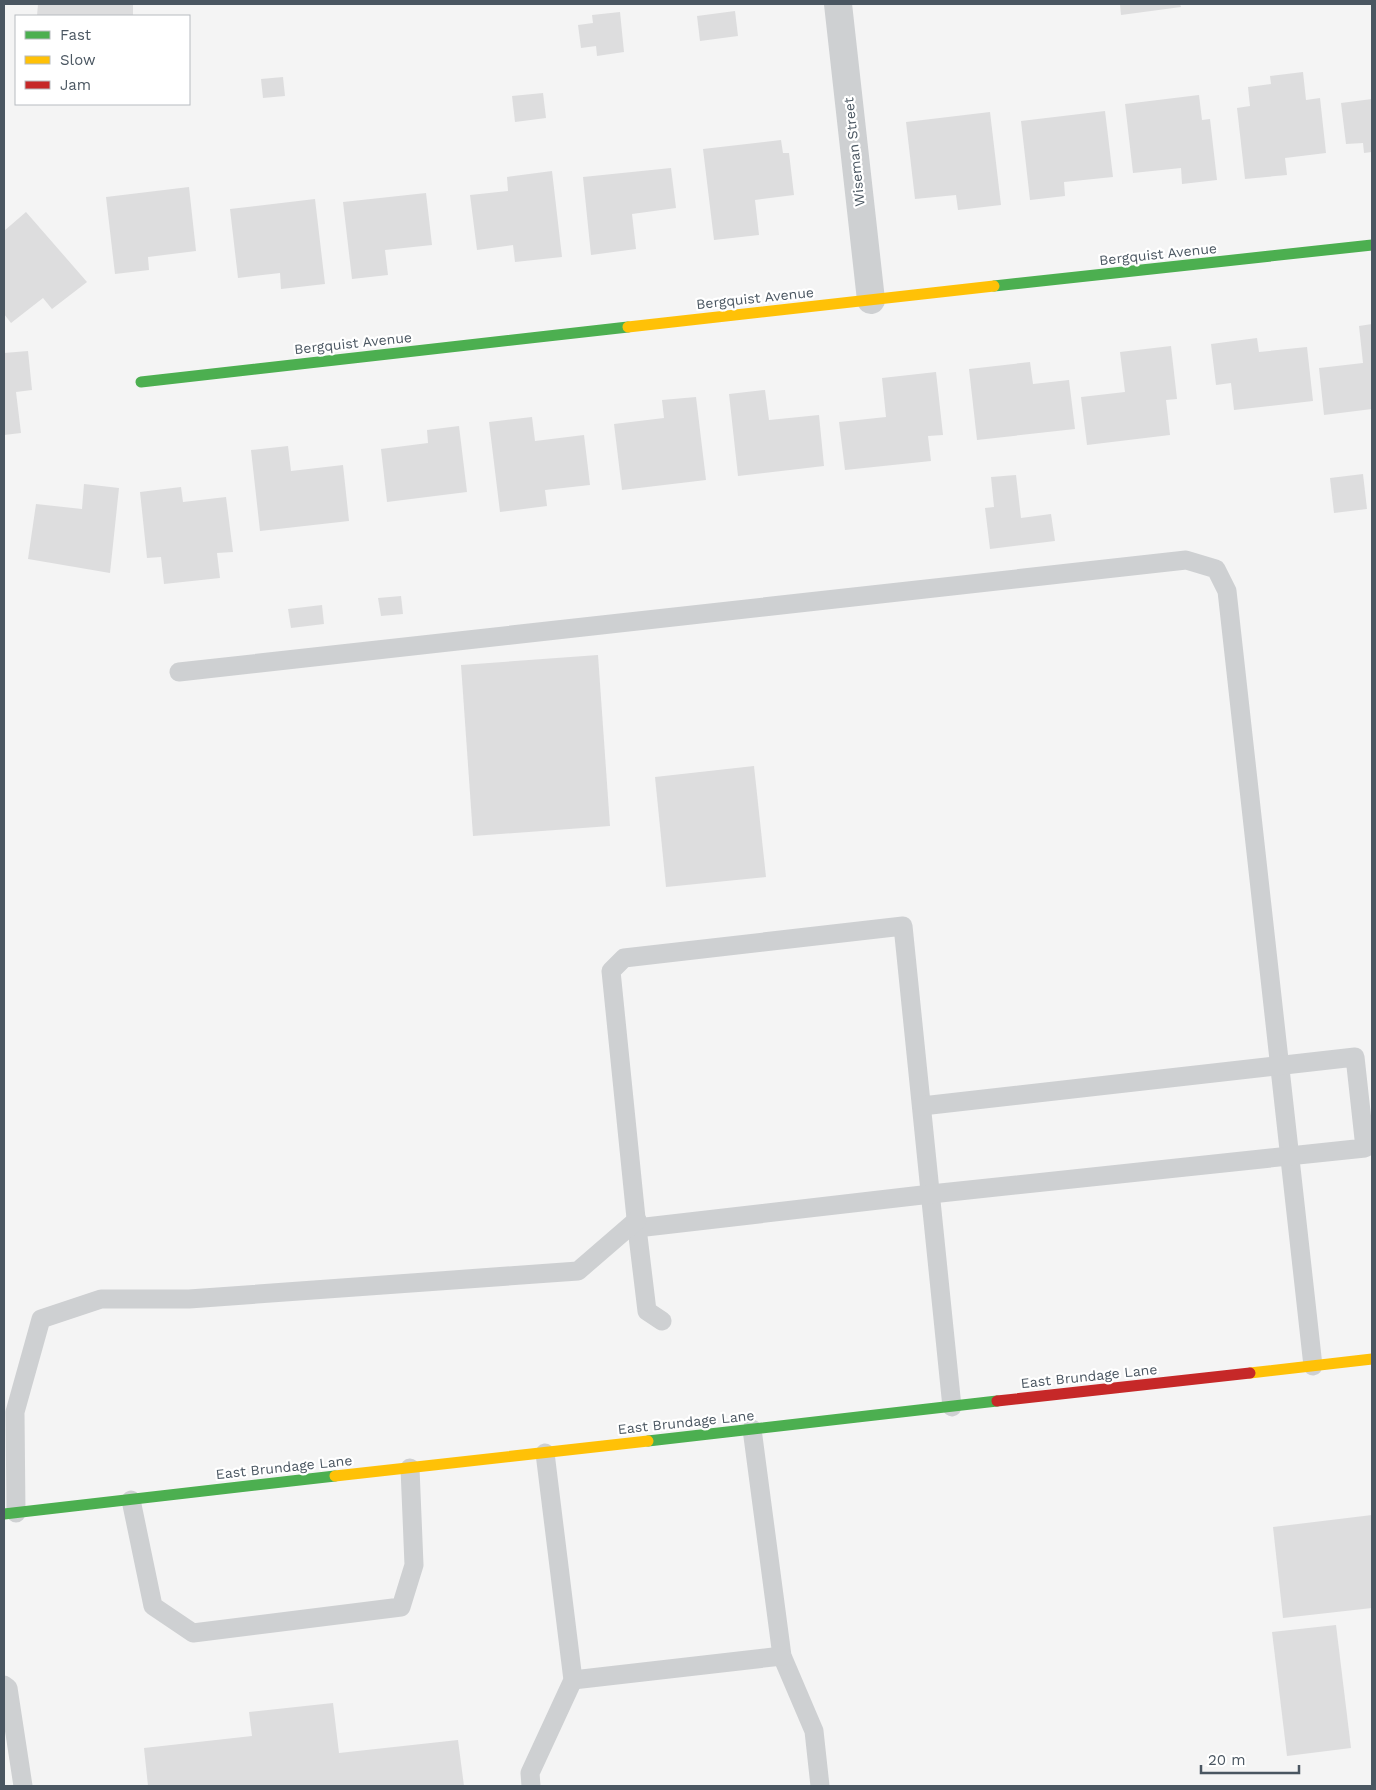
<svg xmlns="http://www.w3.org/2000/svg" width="1376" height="1790" font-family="'Work Sans',sans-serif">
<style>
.building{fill:#ddddde}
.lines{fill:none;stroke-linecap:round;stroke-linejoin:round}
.lane{stroke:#ced0d2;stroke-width:19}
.street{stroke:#ced0d2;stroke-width:28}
.fast{stroke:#4caf50;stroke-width:11}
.slow{stroke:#ffc107;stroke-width:11}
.jam{stroke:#c62828;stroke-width:11}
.labels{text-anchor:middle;stroke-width:4.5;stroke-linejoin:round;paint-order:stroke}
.street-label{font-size:14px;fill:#4a5661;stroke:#fff}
</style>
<rect width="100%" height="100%" fill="#f4f4f4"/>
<g class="building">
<polygon points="38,4 133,4 133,16 37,16"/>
<polygon points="1120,4 1180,4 1181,7 1121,15"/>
<polygon points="735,11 738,36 700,41 697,16"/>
<polygon points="620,12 624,52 597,56 596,46 581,48 578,25 593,23 592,15"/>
<polygon points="1303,72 1306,100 1320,98 1326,153 1285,158 1287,175 1245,179 1237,108 1250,106 1248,87 1271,84 1270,76"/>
<polygon points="283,77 285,96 263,98 261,79"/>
<polygon points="543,93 546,118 515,122 512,96"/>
<polygon points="1199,95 1202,120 1210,119 1217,180 1182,184 1181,168 1133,173 1125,104"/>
<polygon points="1372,99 1372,152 1364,153 1363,143 1346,144 1341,103"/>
<polygon points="1105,111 1113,177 1064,182 1065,196 1030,200 1021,121"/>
<polygon points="990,112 1001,205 958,210 956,195 915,199 906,122"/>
<polygon points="781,140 783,153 789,153 794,195 755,200 759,235 714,240 703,149"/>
<polygon points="671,168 676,208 632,214 636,249 591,255 583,177"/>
<polygon points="552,171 562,257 515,262 513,245 477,250 470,195 508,191 507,177"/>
<polygon points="189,187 196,251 148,257 149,270 115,274 106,197"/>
<polygon points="426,193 432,245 385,250 388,275 352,279 343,202"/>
<polygon points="315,199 325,284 281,289 280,273 238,278 230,209"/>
<polygon points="26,212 87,282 52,309 43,298 11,323 4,314 4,231"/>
<polygon points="1372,324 1372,409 1324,415 1319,368 1363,363 1359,326"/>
<polygon points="1257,338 1259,352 1307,347 1313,401 1234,410 1231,383 1216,385 1211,344"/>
<polygon points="1171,346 1177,399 1166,400 1170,435 1087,445 1081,397 1125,392 1120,352"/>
<polygon points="28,351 32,390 16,392 21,433 4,435 4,353"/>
<polygon points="1030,362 1033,384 1069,380 1075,429 977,440 969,369"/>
<polygon points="936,372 943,435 928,436 931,461 845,470 839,422 886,417 882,378"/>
<polygon points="765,390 769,420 819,415 824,466 738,476 729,394"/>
<polygon points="696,397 706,480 622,490 614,424 664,418 662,400"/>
<polygon points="532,417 535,441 584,435 590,485 545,490 547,506 500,512 489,422"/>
<polygon points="459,426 467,492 387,502 381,449 428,443 427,430"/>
<polygon points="288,446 291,471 343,465 349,521 260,531 251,450"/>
<polygon points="1363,474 1367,509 1334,513 1330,478"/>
<polygon points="1016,475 1021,518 1051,514 1055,541 990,549 985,508 994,507 991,477"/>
<polygon points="84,484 119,488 110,573 28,559 36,504 82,509"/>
<polygon points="181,487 183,502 226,497 233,552 217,553 220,578 164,584 161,557 147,558 140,492"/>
<polygon points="401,596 403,614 381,616 378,598"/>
<polygon points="322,605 324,624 291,628 288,609"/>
<polygon points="598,655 610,826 473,836 461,665"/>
<polygon points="754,766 766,877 666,887 655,777"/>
<polygon points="1372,1515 1372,1608 1283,1618 1273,1527"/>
<polygon points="1336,1625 1351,1748 1287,1756 1272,1632"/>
<polygon points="333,1703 339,1753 458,1740 464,1786 148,1786 144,1748 252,1736 249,1712"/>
</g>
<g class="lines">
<g class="lane">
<polyline points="179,672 1186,560 1216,569 1227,591 1313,1366"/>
<polyline points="637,1228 611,971 624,958 903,926 952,1407"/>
<polyline points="662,1321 647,1311 637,1228 931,1194 1365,1148 1355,1057 922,1106"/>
<polyline points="752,1429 782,1656 814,1731 820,1786"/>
<polyline points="131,1500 153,1606 193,1633 401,1607 414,1565 410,1468"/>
<polyline points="16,1513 15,1412 41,1319 101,1299 189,1299 578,1271 637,1220"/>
<polyline points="573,1680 782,1656"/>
<polyline points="4,1685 8,1688 23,1786"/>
<polyline points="531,1786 530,1773 573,1680 545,1453"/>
</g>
<polyline class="street" points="838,4 871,300"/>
<g class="fast">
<polyline points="994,286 1372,245"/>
<polyline points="141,382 628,327"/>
<polyline points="648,1441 997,1401"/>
<polyline points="4,1514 335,1476"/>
</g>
<g class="slow">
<polyline points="628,327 994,286"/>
<polyline points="1250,1373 1372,1359"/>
<polyline points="335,1476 648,1441"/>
</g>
<polyline class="jam" points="997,1401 1250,1373"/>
</g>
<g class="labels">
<g class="street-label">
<text transform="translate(854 152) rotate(-96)" y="5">Wiseman Street</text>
<text transform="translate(1158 254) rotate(-6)" y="5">Bergquist Avenue</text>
<text transform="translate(755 298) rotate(-6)" y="5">Bergquist Avenue</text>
<text transform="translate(353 343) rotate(-6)" y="5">Bergquist Avenue</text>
<text transform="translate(1089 1376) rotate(-6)" y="5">East Brundage Lane</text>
<text transform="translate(686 1422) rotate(-6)" y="5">East Brundage Lane</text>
<text transform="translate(284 1467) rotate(-6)" y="5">East Brundage Lane</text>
</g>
</g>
<rect width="1376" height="1790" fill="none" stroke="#4a5661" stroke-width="10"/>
<rect x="15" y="15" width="175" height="90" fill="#ffffff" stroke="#b7bbc0"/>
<rect x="25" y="31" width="25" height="8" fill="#4caf50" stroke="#b7bbc0"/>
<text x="60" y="40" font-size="15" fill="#4a5661">Fast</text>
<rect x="25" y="56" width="25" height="8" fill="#ffc107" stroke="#b7bbc0"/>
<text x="60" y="65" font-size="15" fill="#4a5661">Slow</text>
<rect x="25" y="81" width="25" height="8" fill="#c62828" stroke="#b7bbc0"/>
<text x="60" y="90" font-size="15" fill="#4a5661">Jam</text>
<path d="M1201 1765v8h98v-8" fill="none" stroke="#4a5661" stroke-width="2.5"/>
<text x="1208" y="1765" font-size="15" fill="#4a5661" stroke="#ffffff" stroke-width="4" paint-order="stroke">20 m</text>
</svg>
